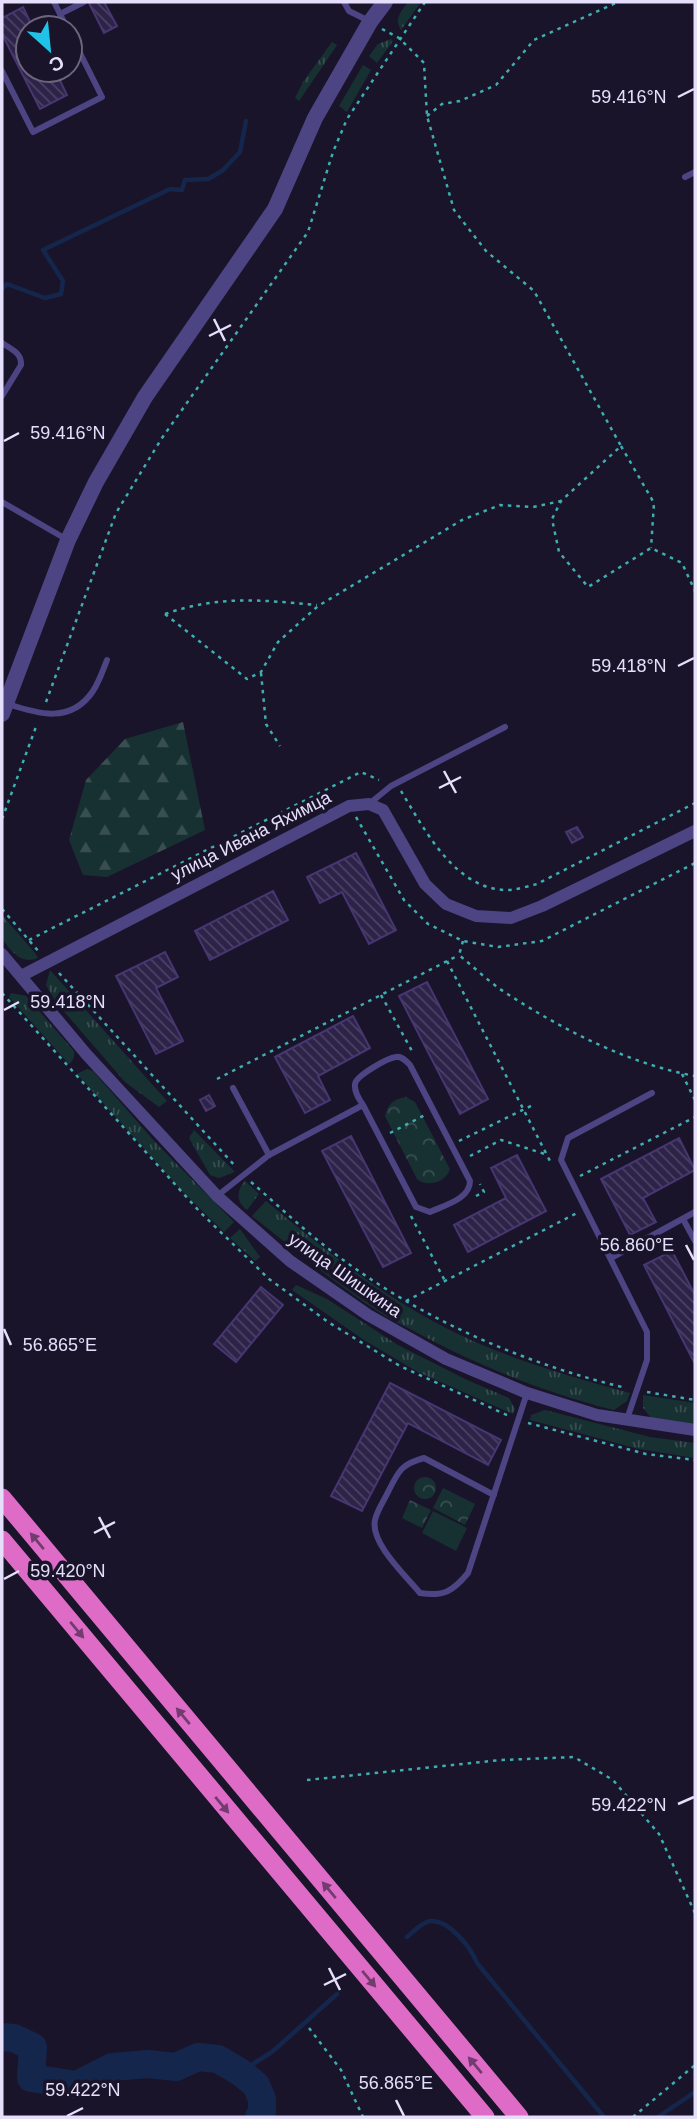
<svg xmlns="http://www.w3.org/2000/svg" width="697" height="2119" font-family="Helvetica,sans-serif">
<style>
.grass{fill:url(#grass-tufts)}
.forest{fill:url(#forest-firs)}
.park{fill:url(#park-crowns)}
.pitch{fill:#173133}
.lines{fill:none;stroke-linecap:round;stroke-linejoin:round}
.stream{stroke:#15264c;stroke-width:4.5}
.river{stroke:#15264c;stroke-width:28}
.building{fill:url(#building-back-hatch);stroke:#473672;stroke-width:2}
.path{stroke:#3eaeb1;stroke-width:2.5;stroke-dasharray:3.5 5;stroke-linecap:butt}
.service{stroke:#4c4483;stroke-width:6}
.minor{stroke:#4c4483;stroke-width:12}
.tertiary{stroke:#4c4483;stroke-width:16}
.trunk{stroke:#de6cc6;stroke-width:19}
.oneway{fill:#723c70}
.ticks{fill:none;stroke:#e5dffc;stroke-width:2.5}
.labels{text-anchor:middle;stroke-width:7;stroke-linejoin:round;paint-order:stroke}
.street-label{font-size:18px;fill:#e5dffc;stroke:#191429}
.ticks-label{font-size:18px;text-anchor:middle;fill:#e5dffc;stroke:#191429;stroke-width:7;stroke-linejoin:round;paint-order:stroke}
</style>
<defs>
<pattern id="grass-tufts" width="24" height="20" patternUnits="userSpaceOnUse" patternTransform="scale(1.75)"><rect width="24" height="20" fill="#173133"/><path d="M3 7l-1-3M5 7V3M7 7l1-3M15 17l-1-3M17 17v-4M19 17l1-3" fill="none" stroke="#394e51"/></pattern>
<pattern id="forest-firs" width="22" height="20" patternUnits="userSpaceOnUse" patternTransform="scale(1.75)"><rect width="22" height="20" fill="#173133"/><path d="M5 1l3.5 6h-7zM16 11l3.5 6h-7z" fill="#394e51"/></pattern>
<pattern id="park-crowns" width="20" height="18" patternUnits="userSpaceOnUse" patternTransform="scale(1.75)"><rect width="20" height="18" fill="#173133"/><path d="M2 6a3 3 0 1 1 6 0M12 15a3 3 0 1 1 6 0" fill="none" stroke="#394e51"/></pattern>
<pattern id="building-back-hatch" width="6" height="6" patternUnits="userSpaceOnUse" patternTransform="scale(1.75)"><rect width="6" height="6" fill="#2d2248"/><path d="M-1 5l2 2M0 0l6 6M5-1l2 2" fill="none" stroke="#4b4263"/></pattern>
</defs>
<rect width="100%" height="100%" fill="#191429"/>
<g class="grass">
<path d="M408 2H421L401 30C394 18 401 12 408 2Z"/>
<polygon points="391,39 393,41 377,63 369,56 378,44"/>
<polygon points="332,42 337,45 299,101 295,98 303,82"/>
<polygon points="363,65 371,70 347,112 339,106"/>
<path d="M2 915 35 953 38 958C20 965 12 951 2 939Z"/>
<polygon points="50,970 167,1101 159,1107 125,1082 55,1001 46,985"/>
<path d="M11 993 26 996 74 1051C75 1057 73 1061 69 1064L9 997Z"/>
<polygon points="87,1069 93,1071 156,1143 234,1222 224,1232 182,1191 77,1074"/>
<polygon points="194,1130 235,1172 219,1178 210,1175 189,1138"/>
<path d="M245 1181 259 1194 247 1210C236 1202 236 1191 245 1181Z"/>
<path d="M266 1201C335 1259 408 1316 492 1349 537 1367 583 1380 630 1393L627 1401 614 1410C543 1392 476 1365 412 1330 401 1324 389 1319 379 1312 334 1283 294 1249 252 1216Z"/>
<polygon points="240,1229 260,1257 255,1261 230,1238"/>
<polygon points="296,1285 327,1299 398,1345 467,1380 509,1398 515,1409 513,1414 418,1372 364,1340 292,1290"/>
<polygon points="643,1395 695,1403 695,1425 653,1420 643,1408"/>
<polygon points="545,1410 650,1437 695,1443 695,1458 639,1449 530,1420 531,1415"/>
</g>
<polygon class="forest" points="183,722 205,830 107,877 83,875 69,840 86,780 125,739"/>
<g class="park">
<path d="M406 1097 415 1102 450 1169C446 1182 428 1188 417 1179L385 1116C388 1104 393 1099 406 1097Z"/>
<circle cx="425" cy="1488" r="11"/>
<polygon points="443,1488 475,1504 465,1525 433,1508"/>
<polygon points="410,1500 431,1510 422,1528 402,1518"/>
</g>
<polygon class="pitch" points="433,1511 467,1528 456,1551 422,1533"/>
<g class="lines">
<g class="stream">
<polyline points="2,289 7,284 45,298 61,294 63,281 43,250 170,189 182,190 185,180 208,179 222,171 240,152 246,121"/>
<path d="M407 1937C414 1931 421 1923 430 1921 449 1919 471 1948 477 1963L604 2117"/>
<polyline points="240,2072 272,2052 337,1994"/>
<polyline points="658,2117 695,2092"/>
</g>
<polyline class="river" points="2,2037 14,2038 33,2047 31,2078 77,2085 112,2067 148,2064 176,2067 198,2057 218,2059 240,2072 256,2085 262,2099 262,2112 259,2117"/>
</g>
<g class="building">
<polygon points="92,2 104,2 117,26 104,33 89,3"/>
<polygon points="23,7 33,28 28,28 28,70 55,70 67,95 40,109 2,34 2,18"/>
<polygon points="577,827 583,837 572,843 566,832"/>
<polygon points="356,853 396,930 369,944 342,892 320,903 307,877"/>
<polygon points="273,891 288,920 210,960 195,931"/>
<polygon points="165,952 178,977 156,988 183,1041 156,1054 116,976"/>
<polygon points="427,982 488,1099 460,1114 399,996"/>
<polygon points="353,1016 370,1048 318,1076 330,1100 305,1113 275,1057"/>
<polygon points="209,1095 215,1106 206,1111 200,1100"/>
<polygon points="351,1136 411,1253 383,1267 322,1151"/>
<polygon points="679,1138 695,1170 643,1198 656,1222 630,1235 601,1179"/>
<polygon points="517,1155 546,1211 468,1252 454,1225 506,1198 491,1168"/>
<polygon points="672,1251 695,1295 695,1364 644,1265"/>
<polygon points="261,1287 283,1305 236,1362 214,1344"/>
<polygon points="390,1383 501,1440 488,1465 408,1423 362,1511 331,1496"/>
</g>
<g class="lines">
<g class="path">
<polyline points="382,29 399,38 424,63 427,116 454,210 486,251 534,291 621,446 561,501 552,519 559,552 588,587 651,548 682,563 695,591"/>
<polyline points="427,116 442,104 460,101 496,85 534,40 618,2"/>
<polyline points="621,446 654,503 651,548"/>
<polyline points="165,614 247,679 261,672 278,642 318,606 462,520 500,505 533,507 561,501"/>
<path d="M165 614C220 595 260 600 317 605"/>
<polyline points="261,673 266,724 280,746"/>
<polyline points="46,702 116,513 162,438 308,232 333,152 347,119 425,2"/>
<path d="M401 791C425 830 456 892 510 890 519 889 529 886 537 884L695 803"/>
<polyline points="356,817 404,900 428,924 463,941 498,947 542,941 695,863"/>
<polyline points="2,819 37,724"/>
<polyline points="2,909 40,953"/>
<polyline points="29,940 361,772 379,780"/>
<path d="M463 941 459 955C475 968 491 984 509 995 565 1031 630 1064 695 1076"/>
<polyline points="447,961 550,1161"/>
<polyline points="59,973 236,1167"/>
<polyline points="2,993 200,1212 269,1279 328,1322 400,1366 509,1416"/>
<polyline points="381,995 412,1051"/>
<polyline points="682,1074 695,1100"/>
<polyline points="217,1079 459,955"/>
<polyline points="390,1133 425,1115"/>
<polyline points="459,1141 535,1104"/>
<polyline points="470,1156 501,1140 548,1155"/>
<polyline points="580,1176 695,1117"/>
<path d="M251 1182C272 1200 293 1220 315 1238 405 1312 514 1361 626 1388"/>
<polyline points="476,1196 484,1192 480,1184"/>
<polyline points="411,1216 445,1281"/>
<polyline points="406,1301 577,1213"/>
<polyline points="647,1392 695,1400"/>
<polyline points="528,1423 646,1454 695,1460"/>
<polyline points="307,1780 501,1760 574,1757 613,1780 659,1834 695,1913"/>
<polyline points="309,2028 341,2070 363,2117"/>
<polyline points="633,2117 695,2065"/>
</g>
<g class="service">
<polyline points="54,2 60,14 84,2"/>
<polyline points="344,2 349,11 369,21"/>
<polyline points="60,14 67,28"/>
<polyline points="2,71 33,132 102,97 70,33"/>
<polyline points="685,177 695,172"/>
<path d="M2 343C11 349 22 353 21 365L2 396"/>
<polyline points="2,502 66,539"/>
<path d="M8 704C38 714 71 724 93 691 99 682 103 670 107 660"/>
<polyline points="369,804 391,786 505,727"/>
<polyline points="233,1088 269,1155"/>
<path d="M217 1196 269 1155 363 1105 416 1207 430 1212C445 1205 470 1199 470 1181L410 1065C406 1061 402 1056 396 1057 387 1058 356 1076 355 1084 354 1092 359 1099 363 1105"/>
<polyline points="683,1219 695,1241"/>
<polyline points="611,1258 695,1212"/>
<polyline points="627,1419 647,1360 647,1332 561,1160 568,1138 652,1093"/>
<path d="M494 1495 424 1458C402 1464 399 1470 389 1490 385 1499 377 1510 375 1520 370 1543 406 1576 420 1593 444 1597 453 1591 468 1573L527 1393"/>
</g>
<g class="minor">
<polyline points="2,954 87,1055 217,1196 290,1261 368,1315 446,1359 527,1393 597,1415 695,1430"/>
<polyline points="21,976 349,806 369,804 383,810 425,884 446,904 476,916 511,918 542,906 695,831"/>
</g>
<polyline class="tertiary" points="2,714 68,540 96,482 145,397 275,209 315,118 370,22 385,2"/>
<g class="trunk">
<polyline points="2,1498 519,2117"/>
<polyline points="2,1540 485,2117"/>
</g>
</g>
<defs><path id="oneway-solid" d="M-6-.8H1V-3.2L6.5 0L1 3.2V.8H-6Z" transform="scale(1.75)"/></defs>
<g class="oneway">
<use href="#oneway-solid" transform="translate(37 1541) rotate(-130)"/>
<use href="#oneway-solid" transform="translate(77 1630) rotate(50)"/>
<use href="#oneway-solid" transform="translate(183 1716) rotate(-130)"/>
<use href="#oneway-solid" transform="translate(222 1805) rotate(50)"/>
<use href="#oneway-solid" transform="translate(329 1890) rotate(-130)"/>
<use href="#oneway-solid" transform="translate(369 1979) rotate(50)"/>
<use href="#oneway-solid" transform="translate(475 2065) rotate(-130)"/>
</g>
<path class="ticks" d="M678 97 694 89M214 319 225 341M209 336 231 325M4 441 19 433M678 666 694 658M444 771 456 793M439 788 461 777M4 1010 19 1002M686 1245 694 1260M4 1329 11 1345M99 1517 110 1538M94 1533 115 1522M4 1579 19 1571M678 1804 694 1797M329 1968 340 1990M324 1985 346 1974M396 2100 404 2116M67 2116 83 2108"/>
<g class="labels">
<g class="street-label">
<text transform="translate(251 836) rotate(-27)" y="6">улица Ивана Яхимца</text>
<text transform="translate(345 1275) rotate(35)" y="6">улица Шишкина</text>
</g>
</g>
<g class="ticks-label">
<text x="629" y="103">59.416°N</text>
<text x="68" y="439">59.416°N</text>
<text x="629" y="672">59.418°N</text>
<text x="68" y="1008">59.418°N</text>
<text x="637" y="1251">56.860°E</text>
<text x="60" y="1351">56.865°E</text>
<text x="68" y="1577">59.420°N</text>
<text x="629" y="1811">59.422°N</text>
<text x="396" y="2089">56.865°E</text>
<text x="83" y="2096">59.422°N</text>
</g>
<rect width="697" height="2119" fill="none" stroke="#e5dffc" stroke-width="7"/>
<g transform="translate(49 49) rotate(153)"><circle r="33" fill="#191429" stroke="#6b657d" stroke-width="2"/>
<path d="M0-5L12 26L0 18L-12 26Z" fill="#1fc3e8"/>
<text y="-10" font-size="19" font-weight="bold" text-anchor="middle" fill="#e5dffc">С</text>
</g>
</svg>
